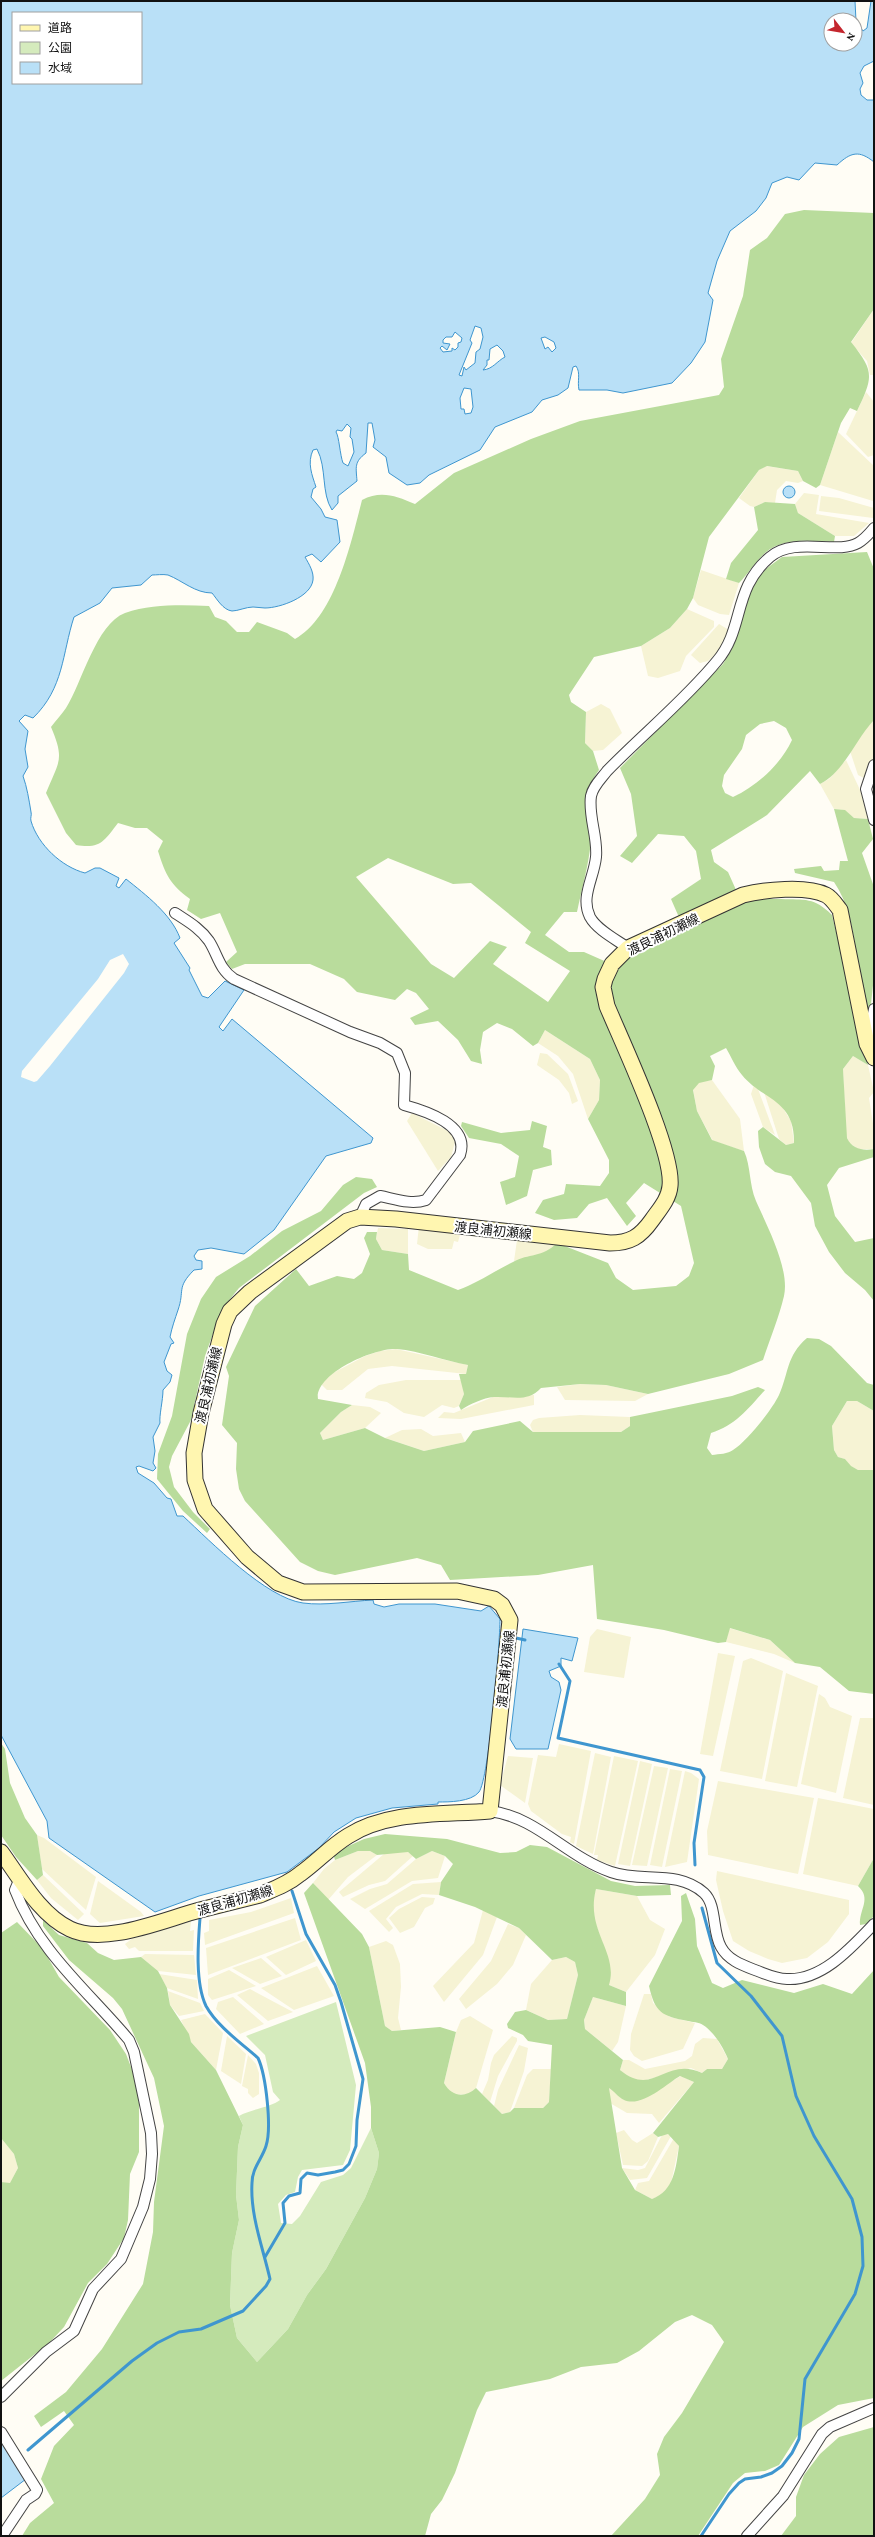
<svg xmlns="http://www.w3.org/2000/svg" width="875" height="2537" font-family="'Crimson Pro','Noto Sans JP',serif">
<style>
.farmland{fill:#f6f3d4}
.green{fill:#d5ebbd}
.forest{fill:#b9dc9c;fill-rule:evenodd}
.water{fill:#b9e0f7;stroke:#3f96cf;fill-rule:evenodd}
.pier{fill:#fffdf5}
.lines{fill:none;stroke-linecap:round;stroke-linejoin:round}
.stream{stroke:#3f96cf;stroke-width:3}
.street-casing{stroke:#444;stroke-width:12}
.secondary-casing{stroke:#333;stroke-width:17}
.street{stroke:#fff;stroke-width:10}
.secondary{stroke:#fff6b0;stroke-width:15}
.labels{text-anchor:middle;stroke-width:4;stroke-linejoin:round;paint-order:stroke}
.street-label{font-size:13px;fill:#111;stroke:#fff}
</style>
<rect width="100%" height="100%" fill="#fffdf5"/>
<g class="farmland">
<polygon points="874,309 874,375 870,375 867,361 851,343"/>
<polygon points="866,392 874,402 874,455 868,457 846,434"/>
<polygon points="838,432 874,466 873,501 820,485"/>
<polygon points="766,466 798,471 803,481 798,483 786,481 777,490 775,503 765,502 754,507 750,506 739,498 759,470"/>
<polygon points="804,493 819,495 816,514 869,523 854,536 835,536 798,513 795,504"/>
<polygon points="821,496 839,498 874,508 873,518 819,511"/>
<polygon points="701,570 739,583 729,615 720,614 698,605 693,598"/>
<polygon points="687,609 714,621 714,627 686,656 680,671 658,678 648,676 641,646 670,628"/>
<polygon points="719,624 729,630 720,650 708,661 700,663 691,655"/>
<polygon points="601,704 610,709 622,733 603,750 593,751 585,743 586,712"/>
<polygon points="874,720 874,758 864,778 858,775 850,751 861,733"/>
<polygon points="846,760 861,792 868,819 854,818 844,810 834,809 820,784 829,779"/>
<polygon points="545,1030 590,1059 600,1080 599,1100 588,1119 573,1074 558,1056 538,1043"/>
<polygon points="540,1053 547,1054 568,1074 578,1101 572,1104 569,1093 559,1080 537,1065"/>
<polygon points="853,1056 868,1065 874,1092 869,1098 874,1130 874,1149 858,1149 849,1143 846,1135 843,1069"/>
<polygon points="712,1080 740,1119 744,1151 713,1141 697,1111 693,1089 699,1082"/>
<polygon points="754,1085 758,1089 775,1135 763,1127 751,1094"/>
<polygon points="764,1092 781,1105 791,1121 794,1143 786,1145 779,1139"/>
<polygon points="412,1113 450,1132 455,1142 451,1157 438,1171 407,1121"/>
<polygon points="419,1226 461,1231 458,1242 454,1241 452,1249 428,1249 417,1244"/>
<polygon points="378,1228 408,1229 408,1254 382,1250 376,1239"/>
<polygon points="517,1240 557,1243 548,1252 514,1261"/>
<polygon points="396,1349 468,1365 466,1374 392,1366 368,1369 342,1390 327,1390 321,1384 333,1373 365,1356 380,1351"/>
<polygon points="406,1380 462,1380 464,1394 459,1406 454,1408 442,1405 424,1417 404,1413 387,1402 365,1398 366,1393 379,1385"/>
<polygon points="580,1384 606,1385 648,1394 635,1401 565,1400 557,1387"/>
<polygon points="534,1395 534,1405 461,1419 438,1418 444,1412 454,1413 493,1397"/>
<polygon points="847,1401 857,1401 874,1411 874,1470 858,1470 850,1466 845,1459 838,1457 834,1450 832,1426"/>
<polygon points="352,1405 370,1407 381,1413 365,1428 323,1440 320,1433 341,1412"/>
<polygon points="580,1415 630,1417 630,1426 621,1432 533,1432 530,1425 533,1420 539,1418"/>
<polygon points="421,1429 433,1436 461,1433 465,1442 424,1451 385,1438 402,1430"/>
<polygon points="729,1628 770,1640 795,1663 774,1654 726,1642"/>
<polygon points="597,1629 631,1637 624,1678 584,1672 590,1637"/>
<polygon points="718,1653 735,1656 713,1756 700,1754"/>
<polygon points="751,1658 783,1671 762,1779 720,1771 743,1661"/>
<polygon points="786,1673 818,1686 797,1787 765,1781"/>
<polygon points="819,1694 825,1698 830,1707 852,1716 836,1793 801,1784"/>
<polygon points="860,1718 874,1718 874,1805 843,1798"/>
<polygon points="559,1744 591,1751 574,1844 570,1842 571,1837 562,1834 531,1811 528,1804 538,1755 556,1757"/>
<polygon points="595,1753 611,1757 593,1854 576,1846"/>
<polygon points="508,1756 533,1758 525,1803 500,1785"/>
<polygon points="614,1756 638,1761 615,1866 597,1860 598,1855 594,1855"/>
<polygon points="640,1761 652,1764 630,1866 618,1864"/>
<polygon points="654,1766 668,1768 647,1866 632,1865"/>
<polygon points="670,1769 682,1771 662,1867 650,1865"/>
<polygon points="685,1771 691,1773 699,1779 687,1862 665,1867"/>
<polygon points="718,1781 814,1798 798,1874 708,1855 707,1831"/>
<polygon points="818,1798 874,1809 874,1858 858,1886 803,1874"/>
<polygon points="37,1835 44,1838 96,1877 86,1910 42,1869"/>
<polygon points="358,1851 370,1851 377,1855 348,1877 328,1900 313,1883 324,1869 335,1860"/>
<polygon points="401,1851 408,1852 413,1856 385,1881 369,1885 343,1897 339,1892 384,1854"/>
<polygon points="432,1851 445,1856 438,1878 412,1881 365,1909 350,1899 370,1889 387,1884 416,1859"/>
<polygon points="717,1871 849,1900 849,1914 828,1942 807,1958 782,1963 768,1959 749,1951 733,1941 723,1911 716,1880"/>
<polygon points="43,1875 84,1914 78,1920 51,1898 37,1880"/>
<polygon points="98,1881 141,1912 144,1916 100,1923 90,1914"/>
<polygon points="441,1882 439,1895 422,1894 396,1907 386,1919 393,1928 389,1932 369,1911 413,1884"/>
<polygon points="596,1889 637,1896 650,1920 665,1929 655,1955 626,1992 609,1985 604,1947 594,1919 592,1904"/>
<polygon points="422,1897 435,1898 433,1904 425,1908 414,1927 400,1933 389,1918 399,1909"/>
<polygon points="291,1898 294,1913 205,1945 204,1933 209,1931 209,1920 251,1912"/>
<polygon points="483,1910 497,1917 483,1955 444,2002 433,1986 474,1943"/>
<polygon points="295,1918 301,1940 208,1975 206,1948"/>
<polygon points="191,1921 190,1931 194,1930 193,1951 139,1951 135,1947 129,1949 125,1944 133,1938"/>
<polygon points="508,1924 519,1928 526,1935 513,1965 497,1984 466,2009 459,1999 491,1961"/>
<polygon points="306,1940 316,1961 286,1975 266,1957"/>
<polygon points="386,1941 393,1945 400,1964 401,1987 398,2018 401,2030 392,2031 385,2026 369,1947"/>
<polygon points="145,1954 194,1955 196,1975 158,1971 141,1957"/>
<polygon points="566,1957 575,1962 578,1975 567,2019 548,2020 526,2010 531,1984 552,1960"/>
<polygon points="261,1958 282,1976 260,1984 232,1968"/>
<polygon points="317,1966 334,1996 294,2010 261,1988"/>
<polygon points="229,1970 256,1986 212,2000 208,1995 208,1979"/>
<polygon points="159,1974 197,1980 198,1999 167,1988"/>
<polygon points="250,1989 293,2012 268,2021 237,1995"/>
<polygon points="168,1991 200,2003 204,2011 179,2016 170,2005"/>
<polygon points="644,1994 651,1994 653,2003 670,2017 695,2023 683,2049 642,2061 634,2056 630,2050 631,2034"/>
<polygon points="233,1997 264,2024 240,2034 216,2009 218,2002"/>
<polygon points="593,1997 626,2006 618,2042 612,2051 585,2029 584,2020"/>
<polygon points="205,2014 223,2033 216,2070 191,2042 181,2020"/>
<polygon points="470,2016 493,2030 476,2088 469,2094 455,2095 449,2091 444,2083 456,2032 461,2020"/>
<polygon points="227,2036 246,2054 241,2084 221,2071"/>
<polygon points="512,2036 517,2038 517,2041 498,2076 490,2102 482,2094 488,2080 491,2063 494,2055"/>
<polygon points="703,2038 717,2039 728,2059 722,2069 707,2069 702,2073 691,2068 642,2081 629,2078 620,2070 623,2060 629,2060 645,2069 685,2061 692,2056 695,2044"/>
<polygon points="519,2045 528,2048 524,2071 510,2112 502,2114 494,2106 498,2090"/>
<polygon points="248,2055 256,2064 259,2073 259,2094 253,2098 248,2093 248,2089 242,2086"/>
<polygon points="533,2069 551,2069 549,2102 543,2108 514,2108 527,2075"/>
<polygon points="681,2076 694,2082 659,2123 652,2114 627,2113 610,2103 609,2087 624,2100 663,2086"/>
<polygon points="624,2130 632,2140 637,2143 653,2133 658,2137 648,2161 642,2166 623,2165 616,2133"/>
<polygon points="668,2134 671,2136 647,2178 630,2180 622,2168 638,2170 645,2168 662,2135"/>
<polygon points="1,2138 14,2154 18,2168 10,2184 1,2182"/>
<polygon points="674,2138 679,2146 671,2183 663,2195 652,2199 635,2190 638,2183 649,2181"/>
</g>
<path class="green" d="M336 2002 356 2085 350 2150 343 2165 302 2170 298 2177 295 2192 286 2195 278 2204 281 2223 292 2224 300 2216 321 2182 343 2175 351 2168 371 2128 379 2153 377 2169 365 2198 326 2269 307 2295 288 2329 257 2362 237 2338 230 2305 232 2253 239 2220 236 2195 238 2147 243 2125 239 2116C251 2109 272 2107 280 2100L273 2092 265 2055 246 2036Z"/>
<g class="forest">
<path d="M804 210 874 213V309L851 342C875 372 873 377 857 411L850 408 841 423 820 485 816 488 803 481 798 471 767 466 759 470 709 537 693 598 687 609 670 628 641 646 594 657 569 695 571 702 586 712 585 743 593 751 599 770C575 805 593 806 591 840 589 864 582 888 577 912H564L545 935 569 952H584L618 967 628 956 685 931 671 899 701 879 696 851 684 836 658 834 632 863 620 856 637 836 631 794 620 768 723 664 732 649 754 582 767 568 782 557 867 552 874 569V720C855 740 845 771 820 784L810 771 767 815 711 850 714 862 728 872 741 901C755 899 767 899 781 899 805 900 814 897 832 915L868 1065 853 1056 843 1069 847 1138C852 1149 863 1151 874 1149V1157L839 1168 827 1185 835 1216 855 1242 874 1238V1301L865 1290 845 1273 829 1252 815 1226 811 1203 791 1176 775 1172 765 1164 759 1147 758 1131 763 1127 786 1145 794 1143C795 1099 762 1100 742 1075 735 1067 731 1056 726 1048L710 1056 715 1066 712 1080 699 1083 693 1090 697 1111 712 1140 744 1151C751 1166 749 1185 756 1201 767 1226 790 1269 784 1296 779 1317 770 1339 763 1360L729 1374 648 1394 606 1385 580 1384 541 1388C527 1403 512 1396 494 1397 483 1398 470 1404 461 1410L459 1406 464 1394 459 1374H466L468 1365C445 1361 420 1351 397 1349 375 1347 314 1374 318 1399L352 1405 341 1412 320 1433 323 1440 365 1428 385 1438 424 1451 465 1442 473 1431 520 1421 533 1432H621L630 1426V1417L732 1396 758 1387 765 1390C748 1409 735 1426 711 1433L707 1448 712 1455C719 1454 728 1454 733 1450 746 1442 772 1410 779 1395 789 1373 786 1356 807 1338L819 1339 831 1346 867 1383 874 1385V1411L857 1401H847L832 1426 834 1450 838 1457 845 1459 851 1466 858 1470H874V1694L849 1691 820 1667 795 1663 770 1640 730 1628 726 1642 718 1643 664 1630 597 1619 593 1565 538 1575 450 1580 441 1565 417 1558 335 1575 318 1571 300 1562 245 1501 239 1489 236 1469 237 1443 222 1425 229 1376 226 1367 255 1306 296 1269 309 1286 337 1276 354 1279 362 1273 370 1254 364 1238 367 1232H377L376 1239 382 1250 408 1254 409 1270 458 1290C478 1283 494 1271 513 1262 529 1253 542 1258 557 1243L608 1263 616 1278 633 1290 676 1286 689 1276 694 1263 681 1206 644 1183 626 1203 636 1216 627 1226 607 1198 589 1204 577 1218 554 1220 535 1213 543 1200 564 1194 566 1184 600 1186 609 1173V1160L588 1119 599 1100 600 1080 590 1059 545 1030 538 1043 533 1046 512 1029 497 1023 483 1032 480 1050 482 1064 471 1061 458 1040 438 1021 415 1025 410 1018 429 1009 416 993 407 989 395 1000 357 992 344 979 310 964H245L232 969 226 962 237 952 220 913 201 919 187 910 190 899C170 884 166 876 158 851L163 841 147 828H135L118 823C104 841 101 849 76 845L66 833 46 793C59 761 65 760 51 727 56 720 62 714 66 708 82 683 96 624 125 613 152 604 181 605 209 606L215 617 226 621 237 632H249L257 622 287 633 295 639C335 617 351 543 362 500 381 490 396 496 415 504L454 473 531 439 580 421 719 395 724 387 721 359 743 296 750 250 767 238 785 214ZM774 721 786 728 792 740C781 764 757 786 733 797L725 793 722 786 724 775 742 749 746 735 760 724ZM388 858 453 884 471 883 531 932 525 943 570 971 548 1002 493 964 507 947 490 941 454 978 431 964 356 877Z"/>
<path d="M765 502 795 504 798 513 835 536 834 542C812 541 783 537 765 553 755 562 748 574 739 583L726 579 731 563 758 530 754 507Z"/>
<path d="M834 809 845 810 854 818 868 819 873 839 862 853 874 887V976L871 1004H874V1035C850 987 865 928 834 882L795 873 794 869 821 866 824 871 839 870 840 861H848Z"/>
<polygon points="532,1121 547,1126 543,1147 551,1150 552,1165 533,1170 527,1196 506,1205 500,1182 515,1177 519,1156 501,1144 469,1138 461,1126 462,1122 501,1133 530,1130"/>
<polygon points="356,1177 372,1179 377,1187 364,1193 239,1288 222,1309 205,1356 191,1420 172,1456 169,1467 174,1487 193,1512 210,1529 207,1533 183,1511 157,1479 158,1454 172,1416 187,1334 201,1299 216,1277 250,1256 282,1231 321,1211 343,1185"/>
<polygon points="1,1743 5,1749 10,1783 25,1818 37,1835 43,1875 37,1880 16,1857 1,1835"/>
<path d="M385 1834 447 1839 500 1853 516 1852 530 1845 547 1847 611 1881 635 1886 670 1885 671 1895 637 1896 596 1889C585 1931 619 1952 609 1985L626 1992V2006L593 1997 584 2020 585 2029 623 2060 620 2070C654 2098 665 2056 702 2073L707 2069H722L728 2059C723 2047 714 2032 703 2025 699 2022 692 2022 688 2021 662 2016 655 2013 649 1986L682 1921 681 1896 686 1893 695 1919 697 1946 712 1983 723 1988 742 1980 794 1993 823 1984 852 1994 874 1970V2398L838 2405 803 2427 779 2465 765 2471 745 2473 733 2483 698 2536H611L645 2499 660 2475 657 2454 664 2437 682 2413 724 2342 712 2325 692 2315 675 2322 639 2351 617 2363 581 2367 550 2379 486 2392 477 2410 455 2473 442 2500 431 2514 425 2536H22L30 2523 54 2503 41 2479 54 2446 74 2425 64 2411 41 2427 34 2416 66 2392 102 2349 143 2284 153 2232 154 2202 164 2126 154 2078 122 2009 113 1998 69 1960 43 1926V1920L59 1935 87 1943 98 1953 114 1960 141 1957 158 1971 167 1988 170 2005 189 2034 191 2042 216 2070 243 2125 238 2147 236 2195 239 2220 232 2253 230 2305 237 2338 257 2362 288 2329 307 2295 326 2269 365 2198 377 2169 379 2153 371 2128V2107L365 2063 304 1893 313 1883 362 1934 369 1947 385 2026 392 2031 440 2027 456 2032 444 2083C452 2097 465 2098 476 2088L502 2114 510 2112 514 2108H543L549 2102 552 2045 528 2041 523 2035 508 2028 507 2024 515 2012 526 2010 548 2020 567 2019 578 1975 575 1962 566 1957 552 1960 519 1928 475 1907 439 1895 441 1882 453 1864 445 1856 432 1851 416 1859 408 1852 377 1855 370 1851H358L335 1860 333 1853 364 1839ZM680 2076 694 2082 653 2133 658 2137 668 2134 679 2146C676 2168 674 2191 652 2199L635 2190 622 2168 609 2088C614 2091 618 2097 624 2100 642 2108 666 2084 680 2076Z"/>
<path d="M874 1858V1916L866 1924 860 1925C859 1909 872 1899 858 1886Z"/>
<polygon points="17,1922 43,1949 59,1977 110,2030 126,2054 134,2075 139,2103 139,2152 130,2174 128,2220 124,2238 107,2264 88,2283 64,2327 49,2343 1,2381 1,2182 10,2183 18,2168 14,2154 1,2138 1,1933"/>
<polygon points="874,2427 873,2536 781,2536 796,2516 796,2497 804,2475 820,2454 839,2437"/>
</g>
<g class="water">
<path d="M1 1H855L856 21 863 31 867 28 871 1H874V61L864 66 860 73 863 83 860 89 861 95 867 100H874V162C859 150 851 152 837 165L815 163 799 180 787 177 772 183 766 198 756 211 730 231 717 261 708 293 713 300 705 342 691 363 672 383 623 393 607 390H579C577 381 581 373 576 366L573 367 568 388 558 395 542 400 532 412 495 427 480 450 429 475 420 483 407 485 389 473 386 457 373 447 375 440 372 423H368L366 453C354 462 356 467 357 481L338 496V503L332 510C321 493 327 468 317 449L313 450C307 463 312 475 316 487L313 489 311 497 321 509 325 517 337 520 340 542 321 562 312 554 305 557C309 564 314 572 313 580 311 597 280 608 265 608 261 608 257 607 253 607 246 607 238 611 232 611 223 610 217 599 212 593 195 593 183 581 168 575 163 574 156 575 152 575L141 585 112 588 100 603 74 617C62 654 64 688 33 718L25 715 19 721 28 731 25 749 28 767 23 776C27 787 29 800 31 812 32 815 30 818 31 821 38 845 62 867 85 873L95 868H100L119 878 116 886 119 888 126 879C146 895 171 914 180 938L174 943 190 968 189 970 202 996 208 998 225 981 244 990 219 1027 223 1031 232 1019 373 1138 371 1143 326 1156 274 1230 244 1254 211 1248 198 1250 194 1256 196 1260 202 1261V1269L194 1270C176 1288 185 1290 178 1310 175 1319 172 1327 170 1337L174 1343 171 1344 164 1362 167 1371 172 1375 170 1382 163 1390C163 1400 159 1416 160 1423L153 1437 155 1451 153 1463 156 1468 153 1471 139 1466 136 1467 138 1473 154 1483 167 1498 171 1499 177 1516H183C211 1542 266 1598 303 1603 325 1606 351 1601 373 1600L374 1604 384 1607 399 1604H435L481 1611 489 1606 500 1619C500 1643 489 1779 479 1792 471 1802 449 1802 438 1802V1804L392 1808 356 1818 334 1832 319 1848 287 1872 199 1896 155 1912 49 1838 47 1821 1 1735ZM13 13H141V83H13ZM831 20H855V44H831ZM475 326 481 328 483 337 480 349 476 352 475 363 466 370 464 367 462 376 459 375 472 343 470 340ZM455 332 462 338 461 342 458 343V347L455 350 452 348V351L443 352 440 348 442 346 447 350 450 344 443 343V340L446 337H452ZM545 337 554 342 556 348 552 352 548 347 545 349 541 338ZM497 345 503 351 505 357C497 361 493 369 483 370L487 365V360H489L490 349ZM464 388 471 389 473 407 471 413 465 414 464 409H461L460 398ZM347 424 351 428 350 437 352 439 354 452 348 466 343 463C340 455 339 436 336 432L337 430 342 431Z"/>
<circle cx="789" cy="492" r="6"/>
<polygon points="523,1629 578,1638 572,1661 561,1658 561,1666 549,1671 551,1677 559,1682 561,1690 548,1749 516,1749 510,1739"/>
<polygon points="1,2440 26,2479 1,2498"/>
</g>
<polygon class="pier" points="123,954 129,964 124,973 50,1066 37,1081 34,1082 21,1077 22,1071 98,979 110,960"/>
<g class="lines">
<g class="stream">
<polyline points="516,1638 525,1640"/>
<polyline points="559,1664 570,1681 558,1738 700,1770 704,1777 694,1843 695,1865"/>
<polyline points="265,2257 285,2223 283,2203 289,2196 300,2193 301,2179 307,2173 318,2175 335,2172 343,2170 349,2164 356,2146 357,2120 363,2079 341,2002 335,1985 306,1934 292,1891"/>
<path d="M28 2450 132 2361 157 2343 179 2332 201 2329 243 2311 266 2286 270 2279C263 2248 250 2215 252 2183 252 2168 262 2159 266 2146 272 2128 266 2075 258 2058 241 2043 217 2026 206 2006 195 1983 198 1943 200 1918"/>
<polyline points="701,2536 729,2494 739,2483 745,2479 761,2477 772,2473 782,2466 792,2453 799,2439 805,2379 855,2294 863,2266 862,2237 852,2199 814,2136 796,2096 782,2036 751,1996 717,1963 702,1908"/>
</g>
<g class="street-casing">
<g id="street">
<polyline points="874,765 866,789 874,820"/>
<path d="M175 913C187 921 200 928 209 941 218 955 219 969 234 979L350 1032 380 1043 397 1053 405 1073 404 1105C426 1111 470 1125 460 1155L426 1200C411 1205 395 1199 380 1196L366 1204 360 1217"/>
<path d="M628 948C617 940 597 930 590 917 580 897 594 878 596 857 598 837 588 816 591 796 593 786 601 779 607 771 642 735 686 699 717 661 745 628 732 589 770 557 794 536 837 555 858 543 865 539 869 534 874 528"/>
<polyline points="868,1038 874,1009"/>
<path d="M490 1811C537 1817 567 1857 611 1872 641 1883 677 1869 704 1893 717 1905 712 1932 721 1947 728 1960 742 1965 755 1970 766 1974 776 1979 787 1979 822 1981 852 1947 874 1924"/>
<path d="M1 2397 46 2352 74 2331 93 2289 121 2259 143 2207 150 2179 152 2154 151 2133 134 2052 129 2040C89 1992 38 1951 15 1890L20 1878"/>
<polyline points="1,2432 37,2490 35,2494 26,2500 2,2536"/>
<polyline points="747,2536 783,2496 822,2434 830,2427 874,2408"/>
</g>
</g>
<g class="secondary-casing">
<path id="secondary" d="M1 1852C20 1878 40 1915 70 1929 105 1946 165 1919 200 1910 220 1905 240 1900 260 1895 274 1889 288 1884 300 1874 317 1862 330 1847 348 1836 389 1810 444 1815 490 1811L510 1620 502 1605 494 1599 457 1591 303 1592 278 1583 247 1557 205 1509 195 1480 194 1453 201 1413 224 1324 230 1311 250 1292 347 1221 360 1217 396 1219 610 1243C630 1243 640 1237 652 1220 659 1210 669 1199 670 1186 674 1152 622 1042 607 1006L603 987 605 979 612 964 628 948 743 895C764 890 806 885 826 895 832 898 836 905 840 910L867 1044 874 1058"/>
</g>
<use href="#street" class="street"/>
<use href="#secondary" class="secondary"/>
</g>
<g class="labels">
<g class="street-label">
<text transform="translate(663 934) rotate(-26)" y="5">渡良浦初瀬線</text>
<text transform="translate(493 1230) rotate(6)" y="5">渡良浦初瀬線</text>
<text transform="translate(208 1385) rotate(-77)" y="5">渡良浦初瀬線</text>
<text transform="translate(505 1669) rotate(-84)" y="5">渡良浦初瀬線</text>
<text transform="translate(235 1900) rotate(-16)" y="5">渡良浦初瀬線</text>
</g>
</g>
<rect width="875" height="2537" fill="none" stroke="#111111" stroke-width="4"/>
<rect x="12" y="12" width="130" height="72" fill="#ffffff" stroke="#a0a0a0"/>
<rect x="20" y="25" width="20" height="6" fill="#fff6b0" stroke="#a0a0a0"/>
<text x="48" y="32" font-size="12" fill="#111111">道路</text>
<rect x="20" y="42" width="20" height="12" fill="#d5ebbd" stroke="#a0a0a0"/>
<text x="48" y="52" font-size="12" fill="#111111">公園</text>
<rect x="20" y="62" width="20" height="12" fill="#b9e0f7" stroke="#a0a0a0"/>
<text x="48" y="72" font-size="12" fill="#111111">水域</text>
<g transform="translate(843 32) rotate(121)"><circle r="19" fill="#ffffff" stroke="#a0a0a0"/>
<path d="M0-3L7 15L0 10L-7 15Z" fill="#c4262e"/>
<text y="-6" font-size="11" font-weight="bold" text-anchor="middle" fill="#111111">N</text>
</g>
</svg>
